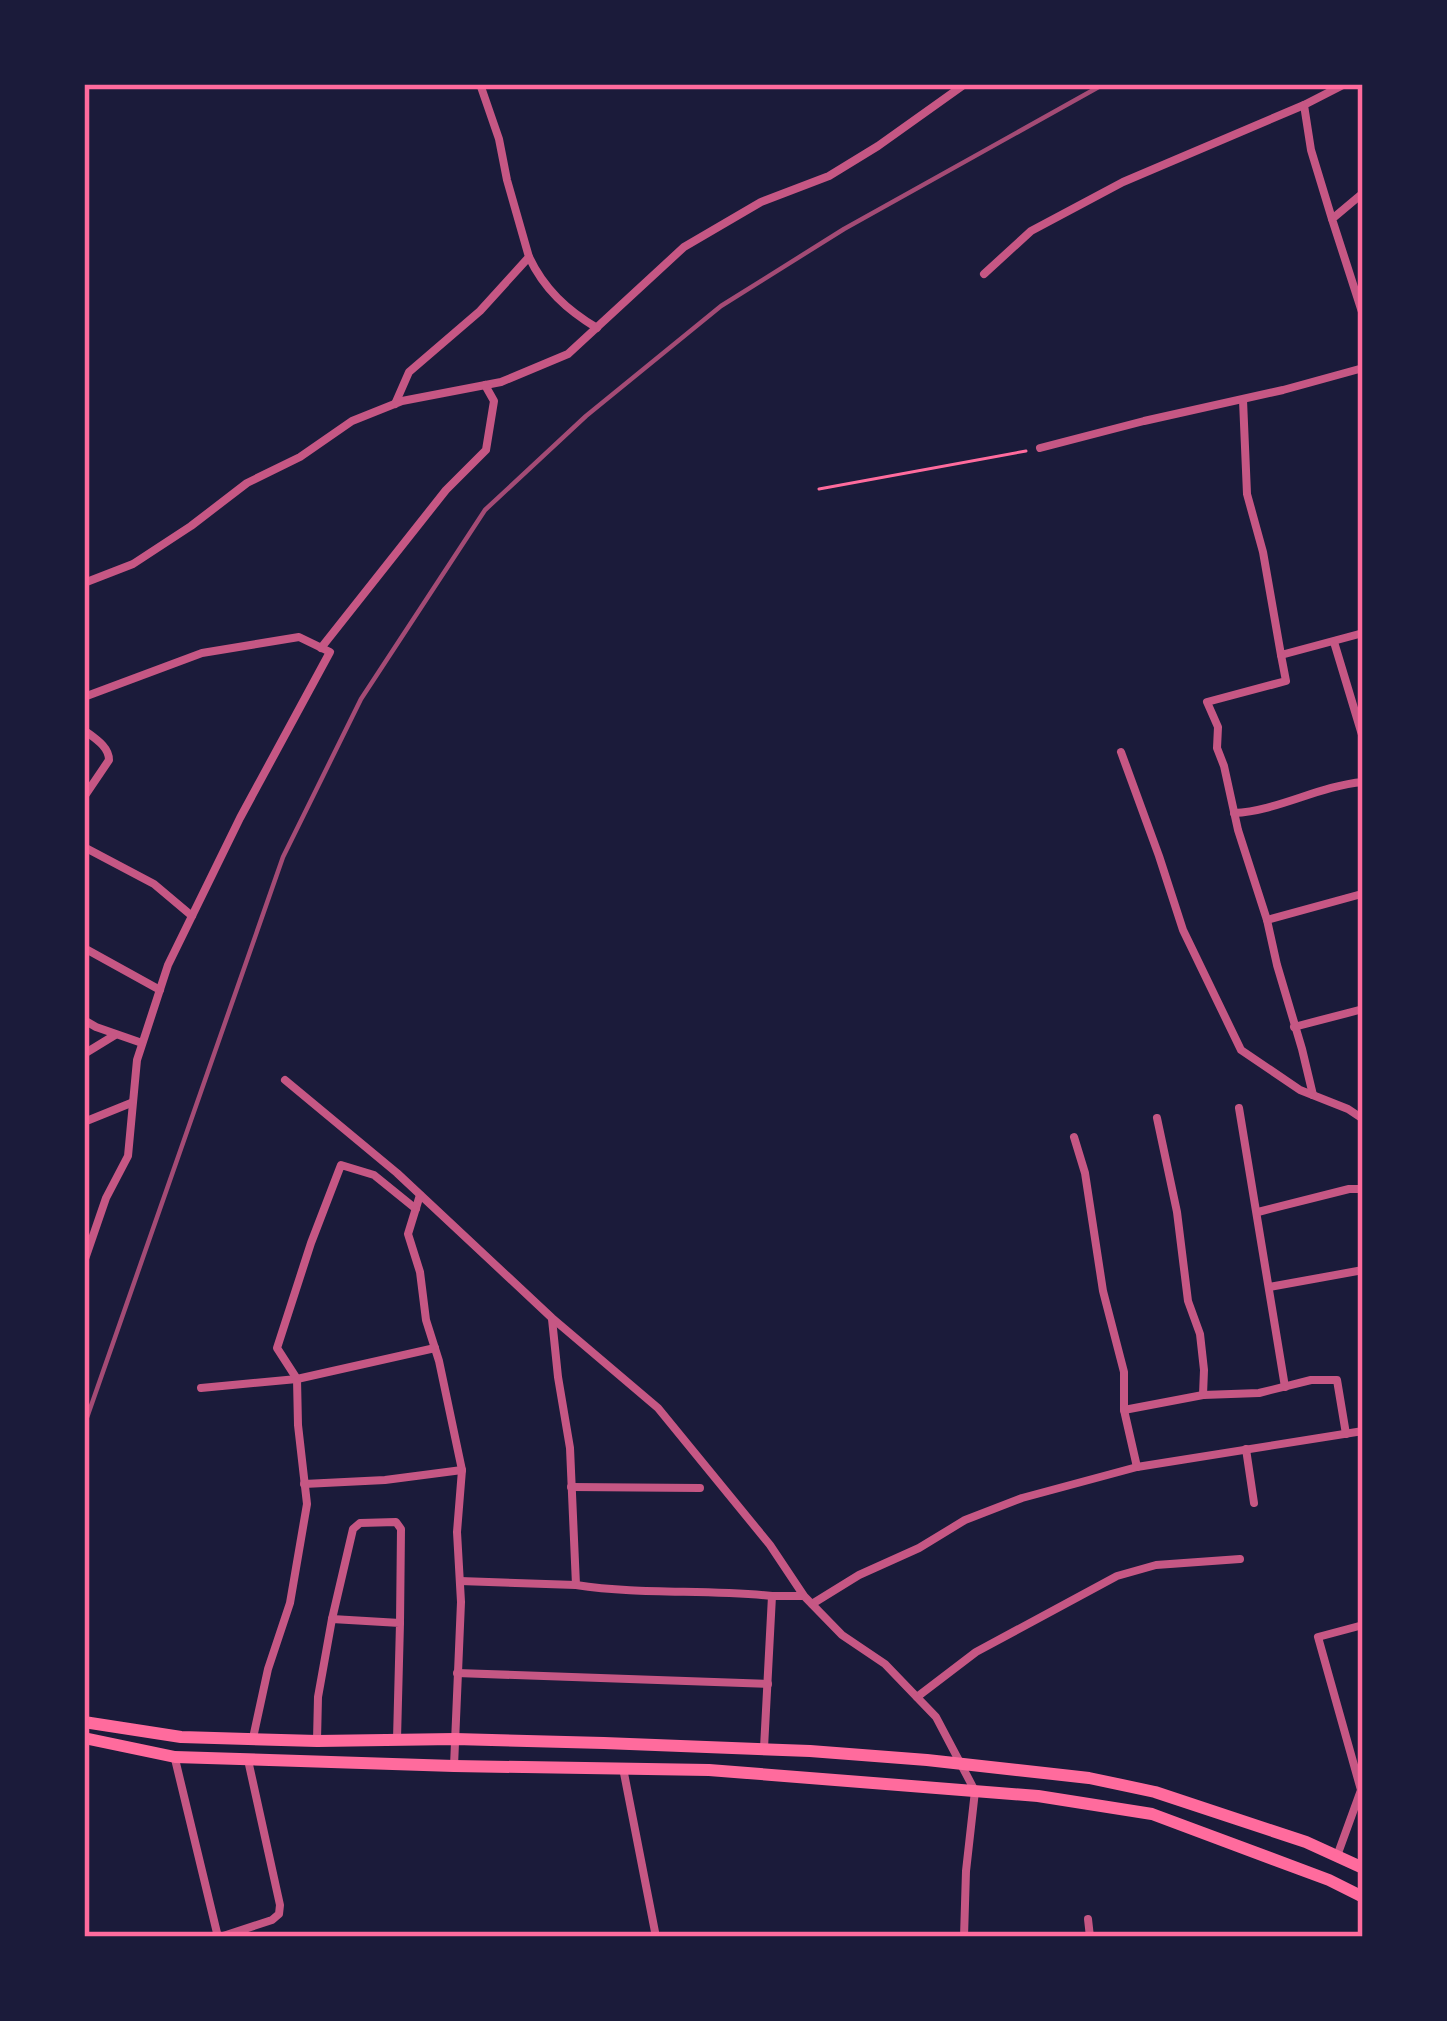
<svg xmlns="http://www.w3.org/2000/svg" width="1447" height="2021" font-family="'Golos Text',sans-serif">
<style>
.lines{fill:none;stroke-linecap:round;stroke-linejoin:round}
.path{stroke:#ff6b9d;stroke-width:3}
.minor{stroke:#c65784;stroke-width:8}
.primary{stroke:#ff6b9d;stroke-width:12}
.rail{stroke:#a44b75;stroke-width:4.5}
.neatline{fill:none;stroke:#ff6b9d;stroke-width:4.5}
</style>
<rect width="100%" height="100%" fill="#1b1b3a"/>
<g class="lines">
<polyline class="path" points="819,489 1026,451"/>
<g class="minor">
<polyline points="1363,193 1332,219 1363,315"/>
<polyline points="1332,219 1311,150 1304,105 1345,84"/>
<path d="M529 257C544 289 567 310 597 328"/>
<polyline points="984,274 1031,231 1123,182 1304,105"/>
<polyline points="1243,400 1247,494 1263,552 1281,655 1363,633"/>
<polyline points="395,404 409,372 480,311 529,257 507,180 499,139 480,84"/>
<polyline points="1040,448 1144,421 1283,390 1363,368"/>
<polyline points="84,583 133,564 191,526 247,483 300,457 352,421 402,401 501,382 568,354 684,247 761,202 829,176 878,146 965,84"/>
<polyline points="1334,642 1363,738"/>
<polyline points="321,648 446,490 486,450 494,401 485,385"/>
<polyline points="1281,655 1286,681 1207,702 1218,727 1217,748 1224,766 1238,830 1267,920 1277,965 1302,1049 1313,1095"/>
<polyline points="84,697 202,653 299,637 330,652 240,818 168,965 137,1060 128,1156 106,1198 84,1262"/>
<path d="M84 730C94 738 109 746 109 760L84 797"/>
<polyline points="1121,752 1159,856 1183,930 1241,1050 1300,1090 1348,1109 1363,1119"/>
<path d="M1234 813C1278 811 1318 786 1363 782"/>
<polyline points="84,847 154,884 192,916"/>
<polyline points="1267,920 1358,895"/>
<polyline points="84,948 160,990"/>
<polyline points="84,1020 96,1027 142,1043"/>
<polyline points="1294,1027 1363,1009"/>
<polyline points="84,1054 115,1035"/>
<polyline points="285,1080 397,1173 552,1318 658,1408 770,1545 804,1596 842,1635 885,1664 936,1717 975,1791 966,1871 964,1937"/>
<polyline points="1239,1108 1285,1387"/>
<polyline points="1157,1118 1177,1212 1188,1301 1200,1334 1204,1370 1203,1395"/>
<polyline points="84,1122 131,1103"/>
<polyline points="1074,1137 1085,1173 1103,1291 1124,1372 1124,1410 1137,1467"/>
<polyline points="420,1195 408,1234 420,1272 426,1320 439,1361 462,1470 457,1532 461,1602 454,1766"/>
<polyline points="1258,1212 1349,1189 1363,1189"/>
<polyline points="1269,1287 1363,1270"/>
<path d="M552 1319 558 1377 570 1448 576 1585C641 1595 706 1589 772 1596"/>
<polyline points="201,1388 297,1379 435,1348"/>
<polyline points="1124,1410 1203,1395 1259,1393 1311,1380 1337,1380 1346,1434"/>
<polyline points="1246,1449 1254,1503"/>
<polyline points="304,1484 385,1480 462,1470"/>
<polyline points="571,1487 700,1488"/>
<polyline points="460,1581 576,1585"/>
<polyline points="812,1604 859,1575 919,1548 965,1520 1022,1498 1137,1467 1363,1431"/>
<polyline points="332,1619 353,1529 360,1523 396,1522 401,1529 400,1623"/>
<polyline points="457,1673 768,1684"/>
<polyline points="917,1697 976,1652 1117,1576 1156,1565 1240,1559"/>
<polyline points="253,1738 268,1669 290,1603 307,1504 298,1425 297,1379 277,1348 311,1243 341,1165 374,1175 416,1209"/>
<polyline points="317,1740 318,1697 332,1619 400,1623 397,1739"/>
<polyline points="764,1748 772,1596 802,1596"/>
<polyline points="175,1759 218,1937"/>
<polyline points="623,1768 656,1937"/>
<polyline points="1337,1856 1361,1790 1318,1637 1363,1625"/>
<polyline points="1088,1919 1090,1937"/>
<polyline points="220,1937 272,1920 279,1914 280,1905 248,1760"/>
</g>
<g class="primary">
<polyline points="84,1722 181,1737 317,1741 455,1739 604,1743 810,1751 927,1760 1089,1778 1155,1792 1306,1842 1363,1868"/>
<polyline points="84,1738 175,1757 454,1766 709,1770 1038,1796 1152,1814 1329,1880 1363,1897"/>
</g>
<polyline class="rail" points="84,1426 283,857 361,699 485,510 586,416 721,306 844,229 1104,84"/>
</g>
<rect width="1447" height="2021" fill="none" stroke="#1b1b3a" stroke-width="174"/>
<rect x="87" y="87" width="1273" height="1847" class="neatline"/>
</svg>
